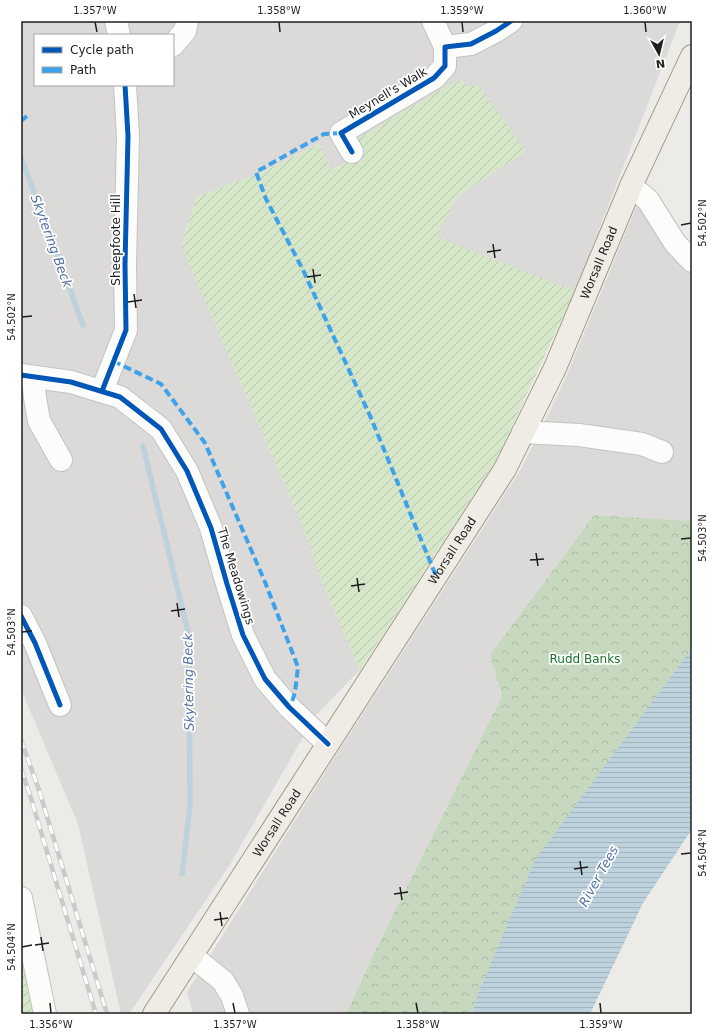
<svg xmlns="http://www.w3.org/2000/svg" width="713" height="1035" font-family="'DejaVu Sans',sans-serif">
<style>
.residential{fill:#dbdad8;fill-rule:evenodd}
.forest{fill:url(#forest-crowns)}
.garden{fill:url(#garden-furrows)}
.water{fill:url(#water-rules)}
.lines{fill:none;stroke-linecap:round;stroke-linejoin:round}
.stream{stroke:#bdd2dc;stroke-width:5.5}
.minor-casing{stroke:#c3c3c1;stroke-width:24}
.major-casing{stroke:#a09a86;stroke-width:24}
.minor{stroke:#fcfcfb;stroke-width:22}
.major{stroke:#efece5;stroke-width:22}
.rail-casing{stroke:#cacac9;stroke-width:4.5}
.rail{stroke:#fff;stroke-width:3;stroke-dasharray:9;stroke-linecap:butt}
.quiet{stroke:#3da2ea;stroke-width:4;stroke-dasharray:8 4;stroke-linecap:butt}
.cycleway-casing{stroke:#fff;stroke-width:8}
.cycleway{stroke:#0057b8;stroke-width:5}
.ticks{fill:none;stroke:#1e1e1e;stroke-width:1.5}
.labels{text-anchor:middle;stroke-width:3.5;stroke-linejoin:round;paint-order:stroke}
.street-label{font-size:12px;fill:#1e1e1e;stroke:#fff}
.park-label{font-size:12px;fill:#167227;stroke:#fff}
.water-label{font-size:13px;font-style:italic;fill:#5373a5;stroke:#fff}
.neatline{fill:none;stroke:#1e1e1e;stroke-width:1.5}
.ticks-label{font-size:10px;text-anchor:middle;fill:#1e1e1e}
</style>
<defs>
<pattern id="forest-crowns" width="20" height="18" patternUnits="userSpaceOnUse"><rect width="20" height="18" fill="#c6d9be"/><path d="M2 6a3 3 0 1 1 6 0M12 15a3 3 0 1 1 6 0" fill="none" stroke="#aabaa3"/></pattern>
<pattern id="garden-furrows" width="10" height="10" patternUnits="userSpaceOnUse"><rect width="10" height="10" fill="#d5e7c8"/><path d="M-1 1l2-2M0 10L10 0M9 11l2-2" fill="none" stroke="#b6c6ab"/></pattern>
<pattern id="water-rules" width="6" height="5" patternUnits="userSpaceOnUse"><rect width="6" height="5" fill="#bdd2dc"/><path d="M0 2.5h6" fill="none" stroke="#a2b4bc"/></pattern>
</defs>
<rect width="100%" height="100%" fill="#ecebe7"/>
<g class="residential">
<path d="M21 21H680L575 291 435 237 458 196 526 151 469 87 460 79 357 140 363 154 331 170 318 144 262 172 197 197 184 234 182 248 303 526 321 579 360 670 315 716 231 863 129 1014H121L78 824 21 689ZM35 35H173V85H35Z"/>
<polygon points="645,186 692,254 692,521 594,515 490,655 502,696 375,951 346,1014 193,1014 187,992 331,763 521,469 563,384"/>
</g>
<polygon class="forest" points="594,515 692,521 692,650 687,655 477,996 472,1014 346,1014 375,951 502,696 490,655"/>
<g class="garden">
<polygon points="459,79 469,87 478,85 526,151 458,196 436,237 575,291 496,460 360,670 321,579 303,526 182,248 184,234 197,197 262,172 319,144 332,170 363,154 357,139"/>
<polygon points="21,898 45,1014 21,1014"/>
</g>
<polygon class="water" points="692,650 692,829 643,903 590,1014 472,1014 477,996 535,860 687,655"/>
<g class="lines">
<g class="stream">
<polyline points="21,157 83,325"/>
<polyline points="143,446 189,636 190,806 182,874"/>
</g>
<g class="minor-casing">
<g id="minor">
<polyline points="116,21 119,35"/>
<polyline points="433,21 445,47"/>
<polyline points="173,45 185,31 187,21"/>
<polyline points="352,152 341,133 434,78 445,66 445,47 471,44 496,31 511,21"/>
<polyline points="631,186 648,200 675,243 692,261"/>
<polyline points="21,375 71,382 120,397 161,429 187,471 211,528 227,584 243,635 265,679 289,707 328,744"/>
<polyline points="33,377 35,398 39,421 61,460"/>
<polyline points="102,391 126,330 125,265 128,136 125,85"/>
<polyline points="523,432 579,435 642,444 662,452"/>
<polyline points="21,616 35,643 60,705"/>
<polyline points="21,898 45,1014"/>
<polyline points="192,956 223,981 232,996 238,1014"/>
</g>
</g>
<g class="major-casing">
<g id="major">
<path id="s1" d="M154 1014 505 469 555 368 631 186 692 56"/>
</g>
</g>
<use href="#minor" class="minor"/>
<use href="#major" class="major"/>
<g class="rail-casing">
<g id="rail">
<polyline points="21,740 39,790 107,1014"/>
<polyline points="21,769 29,792 96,1014"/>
</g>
</g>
<use href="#rail" class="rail"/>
<g class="quiet">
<polyline points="21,121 27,116"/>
<polyline points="341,133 324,134 256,172 266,199 303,270 371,418 436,576"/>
<polyline points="113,361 161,384 205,443 265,582 298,667 295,692 290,709"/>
</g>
<g class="cycleway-casing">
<g id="cycleway">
<polyline points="352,152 341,133 434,78 445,66 445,47 471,44 496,31 511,21"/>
<polyline points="21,375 71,382 120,397 161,429 187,471 211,528 227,584 243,635 265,679 289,707 328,744"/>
<polyline points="102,391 126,330 125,265 128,136 125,85"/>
<polyline points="21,616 35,643 60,705"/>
</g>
</g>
<use href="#cycleway" class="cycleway"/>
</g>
<path class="ticks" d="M95 22 97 32M279 22 280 32M462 22 463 32M645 22 646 32M681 225 691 223M493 244 495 258M487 252 501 250M313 269 315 283M307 277 321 275M134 294 136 308M128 302 142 300M22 317 32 316M681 539 691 538M536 553 538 566M530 560 544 559M357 578 359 592M351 586 365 584M177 603 179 617M171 611 185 609M22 632 32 631M681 854 691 853M580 861 582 875M574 869 588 867M400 887 402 900M394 894 408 892M220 912 222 926M214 920 228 918M41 937 43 951M35 945 49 943M22 947 32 945M50 1003 51 1013M233 1003 235 1013M416 1003 418 1013M600 1003 601 1013"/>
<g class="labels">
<g class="street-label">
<text transform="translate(388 93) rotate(-31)" y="4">Meynell's Walk</text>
<text transform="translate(116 240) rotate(-90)" y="4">Sheepfoote Hill</text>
<text dy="4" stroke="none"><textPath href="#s1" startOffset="875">Worsall Road</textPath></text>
<text dy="4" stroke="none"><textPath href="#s1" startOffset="551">Worsall Road</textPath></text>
<text transform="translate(236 576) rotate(73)" y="4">The Meadowings</text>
<text dy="4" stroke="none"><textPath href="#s1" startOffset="227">Worsall Road</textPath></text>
</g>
<g class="park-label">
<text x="585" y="663">Rudd Banks</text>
</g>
<g class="water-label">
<text transform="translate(52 241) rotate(70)" y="5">Skytering Beck</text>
<text transform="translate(188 682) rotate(-91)" y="5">Skytering Beck</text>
<text transform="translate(598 876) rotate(-61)" y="5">River Tees</text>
</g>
</g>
<rect width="713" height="1035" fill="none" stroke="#ffffff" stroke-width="44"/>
<rect x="34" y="34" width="140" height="52" fill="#ffffff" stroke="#a5a5a5"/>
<rect x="42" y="47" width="20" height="6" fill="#0057b8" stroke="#a5a5a5"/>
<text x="70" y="54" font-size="12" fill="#1e1e1e">Cycle path</text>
<rect x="42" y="67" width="20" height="6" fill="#3da2ea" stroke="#a5a5a5"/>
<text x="70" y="74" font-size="12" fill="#1e1e1e">Path</text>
<g transform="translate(659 54) rotate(172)" stroke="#ffffff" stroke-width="3" paint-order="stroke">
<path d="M0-3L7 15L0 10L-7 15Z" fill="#1e1e1e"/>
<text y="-6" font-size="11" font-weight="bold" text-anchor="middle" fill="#1e1e1e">N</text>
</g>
<rect x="22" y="22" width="669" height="991" class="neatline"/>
<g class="ticks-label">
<text x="95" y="14">1.357°W</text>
<text x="279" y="14">1.358°W</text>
<text x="462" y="14">1.359°W</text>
<text x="645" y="14">1.360°W</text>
<text transform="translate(702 223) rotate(-90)" y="4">54.502°N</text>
<text transform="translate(11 317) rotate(-90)" y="4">54.502°N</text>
<text transform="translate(702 538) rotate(-90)" y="4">54.503°N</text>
<text transform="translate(11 632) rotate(-90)" y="4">54.503°N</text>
<text transform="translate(702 853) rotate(-90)" y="4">54.504°N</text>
<text transform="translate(11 947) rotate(-90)" y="4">54.504°N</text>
<text x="51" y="1028">1.356°W</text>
<text x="235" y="1028">1.357°W</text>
<text x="418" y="1028">1.358°W</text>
<text x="601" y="1028">1.359°W</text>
</g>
</svg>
